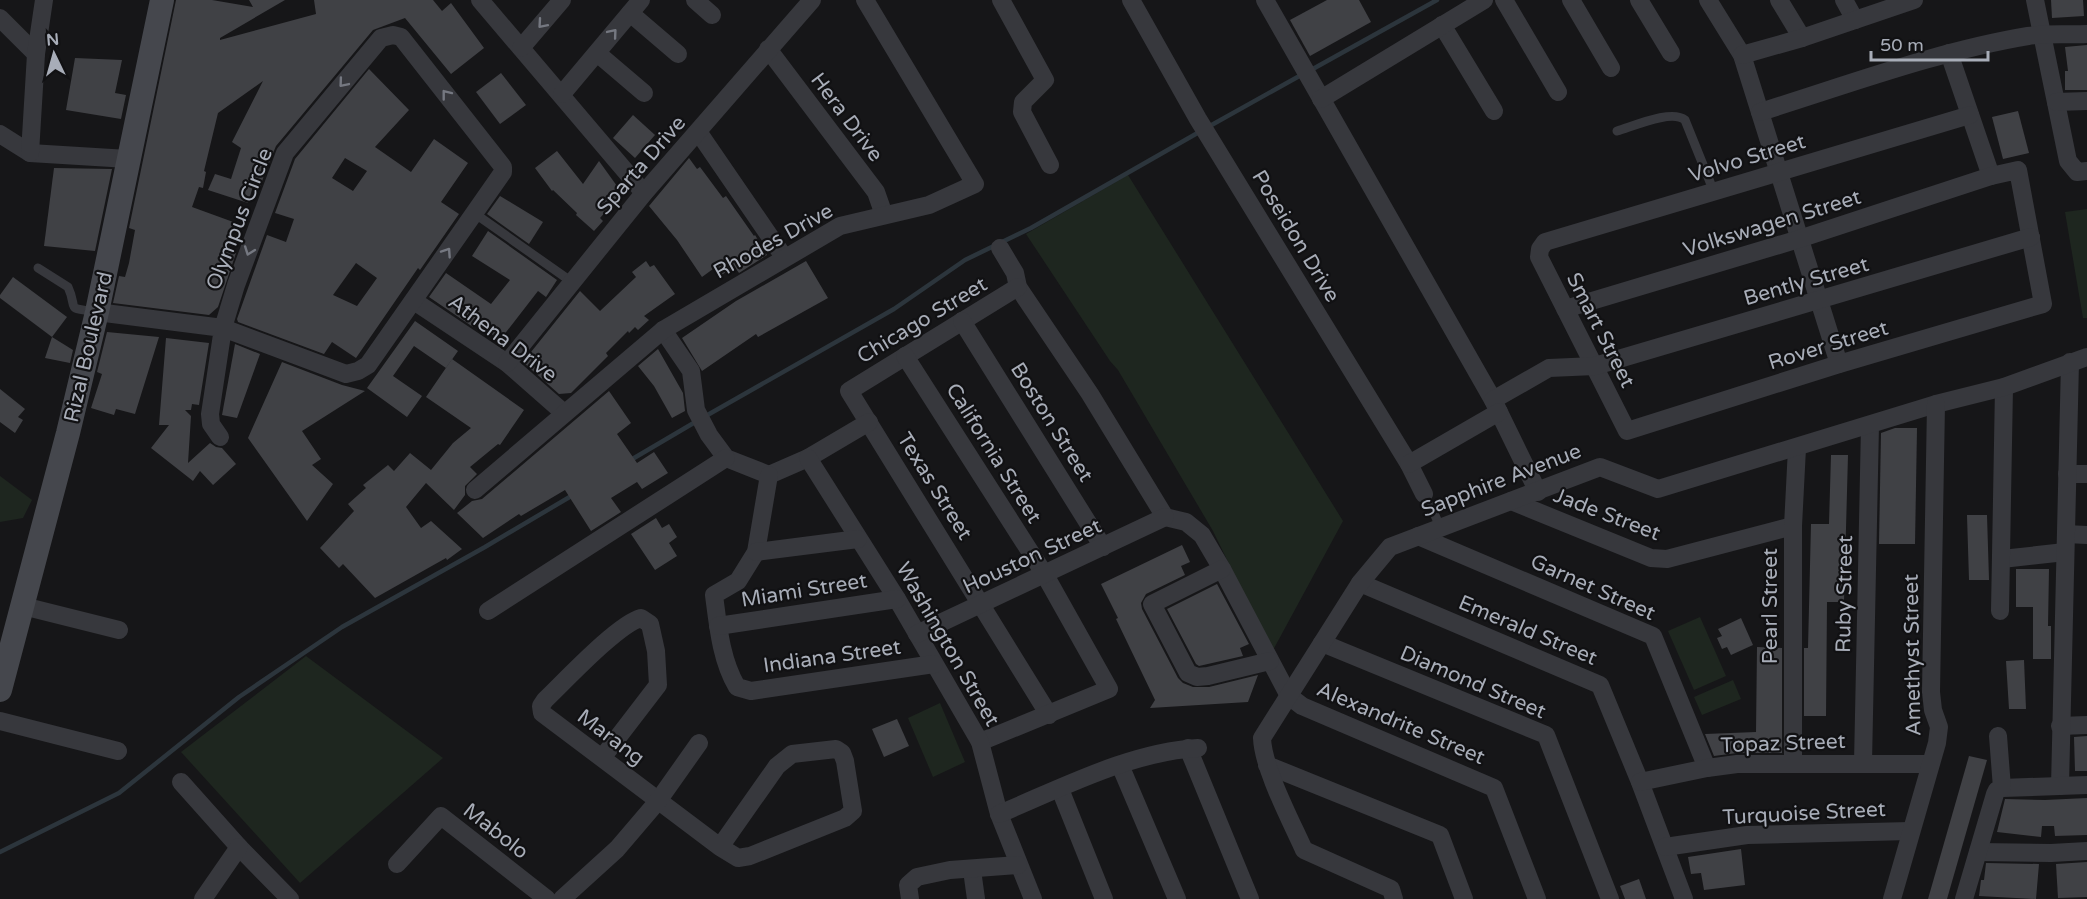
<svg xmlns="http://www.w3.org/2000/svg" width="2087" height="899" font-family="'Varela Round',sans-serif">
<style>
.green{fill:#1e261f}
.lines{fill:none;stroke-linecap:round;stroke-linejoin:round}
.stream{stroke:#2c353c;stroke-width:4.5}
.building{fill:#404145;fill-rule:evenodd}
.lane{stroke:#37383d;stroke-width:9}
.street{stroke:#37383d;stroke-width:18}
.secondary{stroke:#45474d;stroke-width:24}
.oneway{stroke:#757881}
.labels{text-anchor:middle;stroke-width:4.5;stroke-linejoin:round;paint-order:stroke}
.street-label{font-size:21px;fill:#a8adb8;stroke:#111113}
</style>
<rect width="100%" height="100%" fill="#161618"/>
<g class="green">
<polygon points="1128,175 1343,521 1272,652 1213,531 1118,370 1110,361 1026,234"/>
<polygon points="2087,209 2087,318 2083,318 2065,212"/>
<polygon points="0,476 32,500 23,518 0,522"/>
<polygon points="1700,617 1726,676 1694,690 1668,631"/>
<polygon points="306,656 443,758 300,883 181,752"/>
<polygon points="1733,680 1741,699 1702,715 1694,697"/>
<polygon points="940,703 965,762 933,777 908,718"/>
</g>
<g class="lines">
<g class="stream">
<polyline points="1311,70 1437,0"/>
<polyline points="1208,127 1303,74"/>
<polyline points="704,417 894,309 965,260 1031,228 1201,131"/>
<polyline points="629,461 697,421"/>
<polyline points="0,852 119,793 239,697 342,627 485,547 573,495"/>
</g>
</g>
<g class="building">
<polygon points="176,0 212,0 253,7 249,0 285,0 220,38 220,40 316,14 314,0 433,0 442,11 451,3 484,48 451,74 405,18 373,30 276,146 269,163 268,162 260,188 253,186 248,203 208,190 215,174 231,179 241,148 232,142 263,81 218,113 204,171 206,172 203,188 199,187 192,207 236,223 226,250 236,253 218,307 209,315 113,303 119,276 125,277 129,263 135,230 129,228"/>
<polygon points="1327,0 1359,0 1371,22 1310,56 1290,20"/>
<polygon points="2051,0 2083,0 2084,16 2052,18"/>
<polygon points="2087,45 2087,90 2065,90 2065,71 2068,71 2065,47"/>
<polygon points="75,58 122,60 115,93 126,95 121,119 66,110"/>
<path d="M369 69 409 110 375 147 411 172 434 139 468 163 441 202 459 214 420 270 418 268 356 358 332 342 324 354 238 322 237 319 267 235 286 242 294 219 275 213 295 159ZM345 158 367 171 353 191 332 178ZM356 263 377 278 357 306 333 295Z"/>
<polygon points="501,73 526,105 500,124 476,92"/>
<polygon points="2018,111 2029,153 2003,159 1992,117"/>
<polygon points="633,115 655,135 635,158 613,138"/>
<polygon points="557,151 583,184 599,161 622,193 600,218 603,221 594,231 576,215 577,213 553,190 552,191 535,168"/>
<polygon points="689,158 697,169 700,167 723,198 726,196 754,236 755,235 767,255 739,273 734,266 719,277 713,269 702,277 677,240 649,206"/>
<polygon points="54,168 112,169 95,251 44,246"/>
<polygon points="500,196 543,222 529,244 487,214"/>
<polygon points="488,231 557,280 546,297 538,291 500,340 476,323 473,327 429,297 446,273 491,304 510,280 472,256"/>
<polygon points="646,261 650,267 654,265 675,294 644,316 649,320 638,330 635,327 629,333 628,331 606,353 608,356 571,393 559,394 523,362 580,291 600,311 636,277 632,272"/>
<polygon points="806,261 828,298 758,337 756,334 702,371 682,338 736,301"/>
<polygon points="13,277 67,317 52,337 0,298 0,295"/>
<polygon points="415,321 458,351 446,368 414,346 393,376 422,396 407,417 367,388"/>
<polygon points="107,332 159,337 135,414 116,409 114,415 91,408 102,374 97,372"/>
<polygon points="52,337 73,350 70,363 45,358"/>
<polygon points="166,338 209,343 199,405 192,404 191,410 185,410 191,416 188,463 210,443 216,447 222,448 236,464 213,485 200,471 193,481 151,448 169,425 159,425"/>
<polygon points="235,344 260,354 237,418 222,415"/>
<polygon points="658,349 683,393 685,411 672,418 654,386 638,366"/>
<polygon points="452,359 524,410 500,445 498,444 470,467 477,474 465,486 465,495 454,510 426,483 406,507 421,528 431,521 462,549 447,560 446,558 375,598 343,564 339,568 320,548 354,511 348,504 366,488 363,485 388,465 394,471 410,453 431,470 453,443 471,428 426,397"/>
<polygon points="282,362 342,385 365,391 302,431 321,459 312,465 333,484 307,521 248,438"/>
<polygon points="0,389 25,409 18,417 23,420 15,433 0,422"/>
<polygon points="609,391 631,423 617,434 637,463 654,452 668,473 642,489 637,482 611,498 621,512 591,531 565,490 521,516 519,514 483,538 457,513 472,501 482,499"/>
<polygon points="1895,428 1917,428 1915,544 1879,544 1881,433"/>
<polygon points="1831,455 1848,455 1844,602 1827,602 1826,716 1804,716 1804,648 1808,648 1811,524 1829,524"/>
<polygon points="1967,515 1987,515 1989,580 1969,580"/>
<polygon points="656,518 662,528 669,524 677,537 669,543 677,556 655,570 631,534"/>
<polygon points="1182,545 1190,562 1181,566 1185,575 1146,594 1141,603 1142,609 1178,678 1183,683 1193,687 1209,687 1258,675 1248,702 1150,708 1155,700 1116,619 1118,618 1101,584"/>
<polygon points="2016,569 2049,569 2048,626 2051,626 2051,659 2033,659 2033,607 2016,607"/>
<polygon points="1217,584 1249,644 1240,648 1243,656 1199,666 1196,664 1167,609"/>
<polygon points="1741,618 1753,645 1731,655 1727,647 1722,649 1717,638 1722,636 1718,629"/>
<polygon points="1757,647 1782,648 1782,753 1737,753 1714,756 1705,734 1756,732"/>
<polygon points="2024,660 2026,709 2009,709 2006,661"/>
<polygon points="897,719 909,746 884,757 872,729"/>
<polygon points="2087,736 2087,771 2075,771 2074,737"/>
<polygon points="1969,756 1987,760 1947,899 1928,899"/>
<polygon points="2087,798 2087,835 2055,836 2054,826 2042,826 2041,837 1997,832 2005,799 2045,800"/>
<polygon points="1741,849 1745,885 1704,890 1701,873 1691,874 1688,857"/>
<polygon points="2087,862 2087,897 2058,898 2056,864"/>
<polygon points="1986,863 2039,864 2036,899 1979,896 1981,880 1984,880"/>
<polygon points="1639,879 1646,899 1625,899 1620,886"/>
</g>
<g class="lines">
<g class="lane">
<path d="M1617 131C1634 126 1672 109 1685 120L1714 192"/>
<polyline points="474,213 572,282"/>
<path d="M38 268 68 287C79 311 63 307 97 312"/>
<polyline points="1431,506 1440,527"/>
</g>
<g class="street">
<polyline points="480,0 644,193"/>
<polyline points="695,0 712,15"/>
<polyline points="1001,0 1045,80 1023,102 1022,112 1050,165"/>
<polyline points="1131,0 1198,119 1409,464 1424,494"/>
<polyline points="1265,0 1493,400 1538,492"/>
<polyline points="1504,0 1558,92"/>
<polyline points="1571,0 1611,68"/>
<polyline points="1639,0 1671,53"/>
<polyline points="1708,0 1742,55 1839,364"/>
<polyline points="1779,0 1802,38"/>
<polyline points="1844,0 1855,20"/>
<polyline points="2035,0 2068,161 2077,172 2087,171"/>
<polyline points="630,13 678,54"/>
<polyline points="0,18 36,54"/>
<polyline points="1442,25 1494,111"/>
<polyline points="521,48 562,0"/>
<polyline points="768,49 876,192 884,215"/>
<polyline points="597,53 644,93"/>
<polyline points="1949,53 1991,176"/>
<polyline points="1742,55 1802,38 1914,0"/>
<polyline points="562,94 641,0"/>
<polyline points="1321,99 1484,0"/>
<polyline points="2056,102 2087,101"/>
<path d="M1760 112C1847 85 1938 51 2028 36 2047 33 2068 35 2087 34"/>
<polyline points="699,133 784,257"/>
<polyline points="0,134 30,153 128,159"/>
<polyline points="30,153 36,54 44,0"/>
<polyline points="1000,248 1015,273 1018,287 1090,394 1165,517"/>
<polyline points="1018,287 849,391 1049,715"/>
<polyline points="414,301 507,363 564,413"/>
<polyline points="1565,309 1799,239 1991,176 2018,170 2043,304 1839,364 1627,431 1539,257 1540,249 1545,242 1970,115"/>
<polyline points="97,312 223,328 346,374 358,371 368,365 503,172 503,167 401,37 393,35 381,38 285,153 236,285 223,328 210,414 211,424 220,437"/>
<polyline points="962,321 1103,547"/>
<polyline points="663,330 691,371 696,410 709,435 726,458 769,475 808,458 869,422"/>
<polyline points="905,356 1045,575 1109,689 980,742"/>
<polyline points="507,363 644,193 812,0"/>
<polyline points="1493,400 1549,368 1595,366 2031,237"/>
<polyline points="808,458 897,599 980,742 999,814 1033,899"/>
<polyline points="1409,464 1499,412"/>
<polyline points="2067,474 2087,474"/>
<path d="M769 475 756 552 738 581 714 595C718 626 721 660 737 687L751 691 934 664"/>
<polyline points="475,490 663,330 840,226 929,205 975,184 865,0"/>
<polyline points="1511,501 1651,558 1667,559 1793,526"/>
<polyline points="1165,517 1186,522 1202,535 1222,569 1289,696 1302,706 1494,788 1537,899"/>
<polyline points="2066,534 2087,535"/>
<polyline points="1418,536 1653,636 1707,768"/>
<polyline points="756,552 858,539"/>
<polyline points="2002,559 2065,552"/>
<polyline points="1222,569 1152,604 1188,673 1197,677 1208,676 1270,661"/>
<polyline points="1360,583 1600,685 1640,782 1684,899"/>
<polyline points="23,606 119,630"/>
<polyline points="488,611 726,458"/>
<polyline points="2000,611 2004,387"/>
<polyline points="718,626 897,599"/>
<polyline points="917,634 1165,517"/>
<polyline points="1322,643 1546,735 1610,899"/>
<polyline points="0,721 118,751"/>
<polyline points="2060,726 2087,725"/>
<polyline points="1188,748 1250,899"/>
<path d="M602 758 658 685 656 651 650 624 641 618C618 624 565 681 545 700L541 706 542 713 720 847 738 858 750 856 845 818 853 811 845 761 842 753 836 749 792 754 777 766 720 847"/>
<polyline points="1863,763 1870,425"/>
<polyline points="1793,764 1793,526 1797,448"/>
<polyline points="1120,765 1177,899"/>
<polyline points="1267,765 1440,835 1464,899"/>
<polyline points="181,782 239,847 290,899"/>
<polyline points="1640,782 1707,768 1737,764 1930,764"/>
<polyline points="2060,786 2070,362"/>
<polyline points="2002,788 2087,785"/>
<polyline points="1060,789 1104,899"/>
<path d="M999 814C1062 788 1130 752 1198 748"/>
<polyline points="1665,847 1747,835 1910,831"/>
<polyline points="1978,852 2051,853 2087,851"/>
<polyline points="397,864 441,816 547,899"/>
<polyline points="972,870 976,899"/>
<polyline points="203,899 239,847"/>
<polyline points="562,899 617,849 658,801 699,743"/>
<polyline points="910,899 908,885 917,877 950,870 1018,865"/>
<path d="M1394 899 1391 889 1304 850C1291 821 1263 768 1262 738L1360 583 1390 547 1600 467 1658 489 1936 404 2004 387 2087 357"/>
<polyline points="1892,899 1937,743 1939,727 1933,710 1931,692 1936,404"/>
<polyline points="1964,899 1995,794 1997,790 2002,788 1998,736"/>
</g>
<polyline class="secondary" points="0,690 68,433 97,312 162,0"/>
</g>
<defs><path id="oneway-chevron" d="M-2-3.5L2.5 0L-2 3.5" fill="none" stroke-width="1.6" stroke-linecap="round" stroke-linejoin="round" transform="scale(1.5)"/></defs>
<g class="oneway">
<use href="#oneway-chevron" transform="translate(542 24) rotate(131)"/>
<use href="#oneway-chevron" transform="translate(613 33) rotate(-50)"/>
<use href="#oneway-chevron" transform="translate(343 83) rotate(130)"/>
<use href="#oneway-chevron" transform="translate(446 94) rotate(-128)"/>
<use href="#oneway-chevron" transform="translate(249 251) rotate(110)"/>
<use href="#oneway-chevron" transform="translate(447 252) rotate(-56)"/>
</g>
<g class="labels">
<g class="street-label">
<text transform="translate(847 117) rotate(53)" y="7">Hera Drive</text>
<text transform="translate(1747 158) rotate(-17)" y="7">Volvo Street</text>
<text transform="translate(641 165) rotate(-49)" y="7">Sparta Drive</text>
<text transform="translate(239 219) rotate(-69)" y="7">Olympus Circle</text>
<text transform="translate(1772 223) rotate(-17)" y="7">Volkswagen Street</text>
<text transform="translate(1296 236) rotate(59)" y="7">Poseidon Drive</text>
<text transform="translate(773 241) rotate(-29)" y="7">Rhodes Drive</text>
<text transform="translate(1806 281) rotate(-16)" y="7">Bently Street</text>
<text transform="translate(922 320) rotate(-31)" y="7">Chicago Street</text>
<text transform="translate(1601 330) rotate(63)" y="7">Smart Street</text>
<text transform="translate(503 338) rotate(37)" y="7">Athena Drive</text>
<text transform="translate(1828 345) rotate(-17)" y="7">Rover Street</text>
<text transform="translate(88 347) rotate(-77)" y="7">Rizal Boulevard</text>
<text transform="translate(1052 422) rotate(58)" y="7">Boston Street</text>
<text transform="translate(994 453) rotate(58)" y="7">California Street</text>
<text transform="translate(1501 480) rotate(-21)" y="7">Sapphire Avenue</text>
<text transform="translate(935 486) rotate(58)" y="7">Texas Street</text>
<text transform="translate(1607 514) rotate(21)" y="7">Jade Street</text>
<text transform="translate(1032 556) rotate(-25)" y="7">Houston Street</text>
<text transform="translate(1593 587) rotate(24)" y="7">Garnet Street</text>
<text transform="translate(804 590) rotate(-9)" y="7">Miami Street</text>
<text transform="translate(1844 594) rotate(-89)" y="7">Ruby Street</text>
<text transform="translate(1770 606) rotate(-90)" y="7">Pearl Street</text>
<text transform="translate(1528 630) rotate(23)" y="7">Emerald Street</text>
<text transform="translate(948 644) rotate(60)" y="7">Washington Street</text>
<text transform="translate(1912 655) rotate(-91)" y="7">Amethyst Street</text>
<text transform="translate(832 656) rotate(-8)" y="7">Indiana Street</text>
<text transform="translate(1473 682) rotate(23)" y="7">Diamond Street</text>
<text transform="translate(1401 723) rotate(23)" y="7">Alexandrite Street</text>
<text transform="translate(611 737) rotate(37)" y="7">Marang</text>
<text transform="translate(1783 743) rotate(-2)" y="7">Topaz Street</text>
<text transform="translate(1804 813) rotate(-3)" y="7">Turquoise Street</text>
<text transform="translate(496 831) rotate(38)" y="7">Mabolo</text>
</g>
</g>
<g transform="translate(54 54) rotate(355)" stroke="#111113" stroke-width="4.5" paint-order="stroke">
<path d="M0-4.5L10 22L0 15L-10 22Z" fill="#a8adb8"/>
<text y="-9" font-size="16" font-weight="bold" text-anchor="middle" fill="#a8adb8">N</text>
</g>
<path d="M1871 51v9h117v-9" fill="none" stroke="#a8adb8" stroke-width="3"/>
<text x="1880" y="51" font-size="18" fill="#a8adb8" stroke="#111113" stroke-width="4.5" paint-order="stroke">50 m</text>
</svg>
